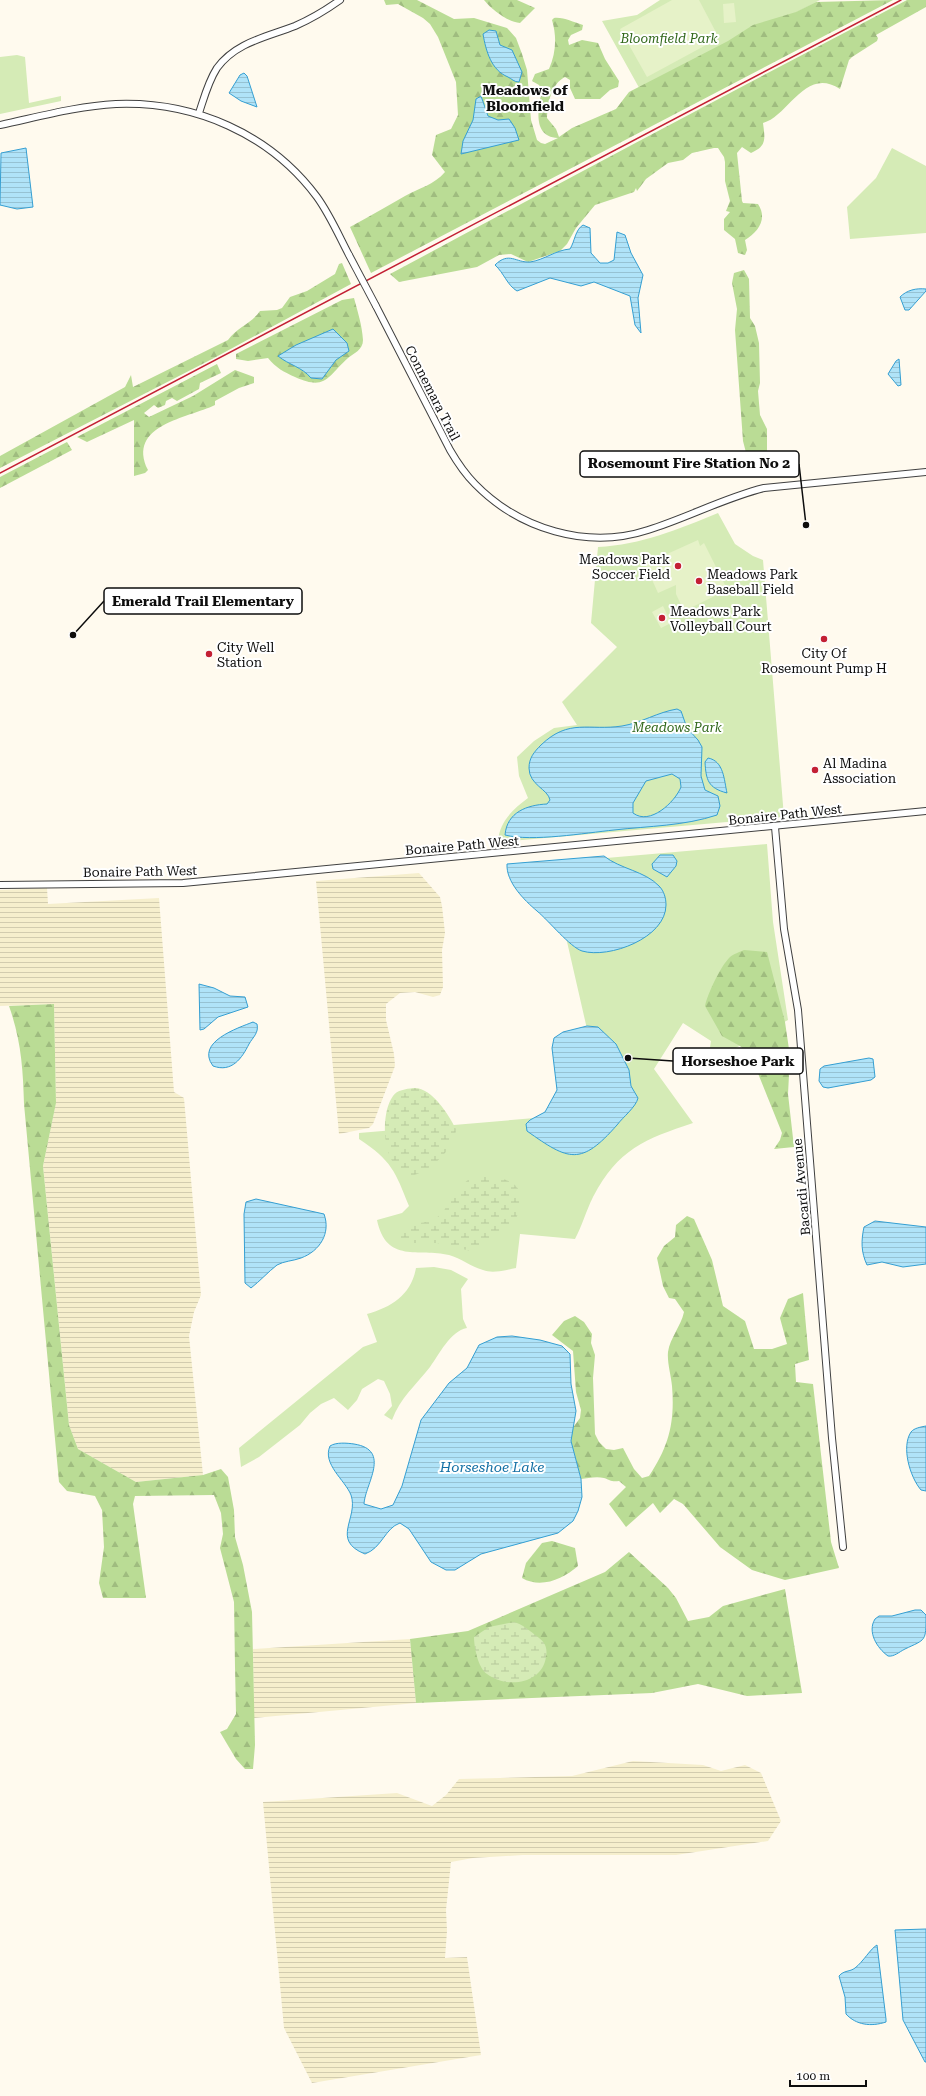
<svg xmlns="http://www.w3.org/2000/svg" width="926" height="2096" font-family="'Roboto Serif',serif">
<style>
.farmland{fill:url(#farmland-rules)}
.grass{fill:#d5ebb6}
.forest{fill:url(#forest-firs)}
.wetland{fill:url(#wetland-marsh)}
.pitch{fill:#e6f2c8}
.water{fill:url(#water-rules);stroke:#359fd2;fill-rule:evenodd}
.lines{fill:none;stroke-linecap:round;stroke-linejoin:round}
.minor-casing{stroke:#404040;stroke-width:8}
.minor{stroke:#fff;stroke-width:6}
.rail{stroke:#c32034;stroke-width:1.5}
.minor-bridge-casing{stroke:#404040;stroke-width:8;stroke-linecap:butt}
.minor-bridge{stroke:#fff;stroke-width:6}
.poi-dot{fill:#c32034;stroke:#fff;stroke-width:1.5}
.labels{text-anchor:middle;stroke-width:4;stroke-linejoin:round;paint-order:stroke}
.park-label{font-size:13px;font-style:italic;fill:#31681b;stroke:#fff}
.street-label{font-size:13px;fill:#0d0d0d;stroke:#fff}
.poi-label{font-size:13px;fill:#0d0d0d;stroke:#fff;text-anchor:start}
.neighbourhood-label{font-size:14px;font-weight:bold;fill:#0d0d0d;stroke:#fff}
.water-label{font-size:14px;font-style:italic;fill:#126fa4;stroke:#fff}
.leader{fill:none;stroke:#0d0d0d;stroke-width:1.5}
.callout-dot{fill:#0d0d0d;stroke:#fff;stroke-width:1.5}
.callout{fill:#fff;stroke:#0d0d0d;stroke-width:1.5}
.callout-label{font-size:14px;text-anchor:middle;font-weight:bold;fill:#0d0d0d}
</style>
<defs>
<pattern id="farmland-rules" width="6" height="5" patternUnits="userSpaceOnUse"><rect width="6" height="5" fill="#f6efcd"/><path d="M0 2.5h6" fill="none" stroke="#d2ccaf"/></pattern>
<pattern id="forest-firs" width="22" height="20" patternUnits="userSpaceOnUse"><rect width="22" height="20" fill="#badc95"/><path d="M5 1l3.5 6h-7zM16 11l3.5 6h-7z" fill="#9fbc7f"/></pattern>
<pattern id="wetland-marsh" width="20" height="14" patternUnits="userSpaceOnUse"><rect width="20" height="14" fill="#d5ebb6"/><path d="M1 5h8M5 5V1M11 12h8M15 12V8" fill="none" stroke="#b6c89b"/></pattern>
<pattern id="water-rules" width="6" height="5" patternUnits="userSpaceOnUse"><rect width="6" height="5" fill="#b0e3f8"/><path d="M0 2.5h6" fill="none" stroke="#96c2d3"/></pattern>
</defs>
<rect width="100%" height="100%" fill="#fffaee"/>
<g class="farmland">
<polygon points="419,873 440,897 442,906 445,933 442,950 443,987 440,995 433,997 415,992 400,993 386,1004 386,1020 394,1054 395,1066 373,1124 369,1128 339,1134 316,881"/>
<polygon points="47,888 48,904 159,898 174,1092 184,1098 201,1295 194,1312 189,1336 203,1475 136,1482 78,1449 69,1425 43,1166 56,1103 54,1004 0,1006 0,890"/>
<polygon points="410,1639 416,1703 254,1718 253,1649"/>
<polygon points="633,1761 703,1765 721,1771 745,1765 761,1773 781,1821 768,1841 676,1855 523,1855 473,1858 451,1862 446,1910 447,1931 445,1958 467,1957 481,2055 312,2083 284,2028 263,1802 397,1793 432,1806 446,1795 459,1779 572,1776"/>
</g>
<g class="grass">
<polygon points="660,0 820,0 642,93 602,21 637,15"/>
<polygon points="17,55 25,57 29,103 61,96 61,101 0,114 0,57"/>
<polygon points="892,148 926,166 926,233 850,239 847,207 876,178"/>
<path d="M718 513 735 544 753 556 763 560 784 817 498 842C499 822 513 809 528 798L519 776 517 757 534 741 554 728 577 725 562 702 617 647 591 623 598 547C641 545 679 529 718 513Z"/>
<path d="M767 844 773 922 788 1020 717 1058 709 1054 711 1041 683 1023 654 1069 693 1123C645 1139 618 1149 593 1197 586 1211 582 1226 575 1239L520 1234 516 1268C505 1270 493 1274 483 1270 471 1267 461 1258 449 1255 419 1248 386 1264 377 1220L402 1213 409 1206C395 1171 392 1161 359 1139V1133L606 1112 549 863Z"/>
<path d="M434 1267 451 1270 468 1279 461 1289 463 1319 467 1328C450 1331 439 1355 430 1367 416 1385 400 1398 392 1420L384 1415 392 1406 390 1394 384 1381 378 1379 362 1389 357 1400 348 1410 334 1398 321 1404 310 1413 300 1425 259 1457 241 1467 239 1448 363 1347 377 1342 367 1314C392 1307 411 1295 416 1268Z"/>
</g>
<g class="forest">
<path d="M384 0H417L454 19 474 18 507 28 516 38 522 54 527 70 531 120 537 140 541 143 545 144 558 138C532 137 538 108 542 90L539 85 532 81 535 74 549 69C556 53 557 37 552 20L554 18C564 17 572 22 583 25L582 30 571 35 568 40 569 45 582 40 598 43 605 59 619 81 618 87 610 90 600 99H575L570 88V80L565 77C551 84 548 103 547 118L556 129 559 137 572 128 616 109 629 92 728 41 753 25 796 12 816 2 893 0 371 273 350 227C369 217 387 206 405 196 419 188 434 185 445 172L432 155 436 135 451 129 458 115 456 82 438 37 430 24 423 18 398 4 386 5Z"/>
<path d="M484 0H517L535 8 520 23C508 22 492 10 484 0Z"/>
<path d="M907 0H926V7L876 35 878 38 877 41 852 57 849 60 840 89C805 66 789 116 763 123 765 139 767 146 751 153L742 147 737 153 742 201 743 203 758 204C768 219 758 232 745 240L747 250 745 255 738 253 735 239 724 230V219L730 212 726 211 730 201 725 181V162L724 157 718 148H714L692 153 683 160 668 163 646 179 637 191 636 188 634 192 595 205 576 228 567 244 560 251 528 262 511 254 499 255 477 267 399 282 390 274C562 182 734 90 907 0Z"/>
<path d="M342 263 351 284 214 358 0 468V456L125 387 131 375 133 387 228 340C237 327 251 324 260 311L277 310 282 308 290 297 307 291 335 274 339 264Z"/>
<polygon points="744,270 749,279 750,318 755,326 759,343 760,383 758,391 760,415 767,429 767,473 752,476 743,441 735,330 737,309 732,283 734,273"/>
<path d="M354 298C358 313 362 325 363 340 363 350 354 353 348 358 327 377 326 391 295 377 284 372 276 368 268 358L248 361 236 359V354L342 300Z"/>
<path d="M217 364 221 373 200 383 199 389 177 401 172 398 166 401 165 405 158 408 154 405 144 413 149 417 193 396 235 370 254 377V383L239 388 215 401V405C188 418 126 425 148 470L145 473 134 476V420L87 442 77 437Z"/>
<polygon points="67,442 72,450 0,488 0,477"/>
<path d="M744 950 767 952 785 1022 790 1056 788 1094 794 1147 774 1149 780 1140 782 1133 751 1056 740 1046 722 1036 705 1006C708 993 720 967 730 957 733 954 740 952 744 950Z"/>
<path d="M54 1004 56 1103 43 1166 69 1425 78 1449 136 1482 203 1475 221 1469 228 1477 234 1510 235 1537 243 1565 252 1612 255 1745 253 1769H245L236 1759 220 1732 227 1729 236 1714 235 1667 234 1602 220 1548 223 1534 221 1513 214 1495 135 1496 133 1504 146 1598H103L99 1583 104 1547 102 1510 95 1496 67 1491 59 1482 24 1104C23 1068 21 1040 9 1006Z"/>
<path d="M687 1216 694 1219 712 1260 723 1306 745 1321 754 1349H772L787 1344 780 1318 788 1299 803 1293 809 1360 795 1364 796 1382 813 1384 831 1542 839 1568 785 1580 752 1570 720 1547 683 1504 674 1499 660 1513 653 1503 626 1527 609 1504 626 1487 619 1481C611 1482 610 1480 604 1478 597 1476 588 1478 581 1479L571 1442 572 1429 580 1418 581 1410 576 1392 573 1351 552 1335 564 1321 575 1316 584 1322 592 1334 591 1343 595 1355 593 1378 595 1434 599 1442 606 1449 614 1450 623 1448 634 1469 642 1478 649 1476C669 1446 675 1422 672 1386 671 1375 667 1362 668 1352 670 1338 681 1326 684 1312L675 1299 669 1298 663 1286 657 1258 664 1246 675 1237 676 1225Z"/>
<path d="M552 1541 575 1548 578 1566C563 1579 541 1589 522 1578L526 1563 542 1543Z"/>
<polygon points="629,1552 668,1588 676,1598 688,1621 709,1617 723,1606 785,1589 802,1693 747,1696 698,1684 652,1693 416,1703 410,1639 468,1631 605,1572"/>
</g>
<g class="wetland">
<path d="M413 1088C431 1086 449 1115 456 1129 455 1149 430 1171 412 1176 382 1172 379 1115 393 1096 397 1090 406 1089 413 1088Z"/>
<path d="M478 1175C497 1176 527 1180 520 1206 518 1210 518 1217 515 1220 503 1232 485 1241 471 1251L437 1243H400L396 1234C412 1216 424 1229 440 1215 453 1202 458 1181 478 1175Z"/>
<path d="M514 1622C522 1624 529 1630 535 1635 544 1641 548 1646 546 1657 542 1684 507 1689 487 1674 478 1668 474 1647 474 1637L489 1627Z"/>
</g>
<g class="pitch">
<polygon points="672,0 699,0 719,38 647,77 620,29"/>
<polygon points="734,3 736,22 724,23 723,4"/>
<polygon points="698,540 700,546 704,543 726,587 725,591 684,611 676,594 676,585 658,593 645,564"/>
<polygon points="663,606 671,623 661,628 652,612"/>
</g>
<g class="water">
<path d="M489 30 496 31 500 45 512 50 522 72 519 82C514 82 512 79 508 77 491 70 486 51 483 34Z"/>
<polygon points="244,73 247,76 257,107 241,101 229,93 240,75"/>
<polygon points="481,96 488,116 498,120 509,119 515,128 519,140 461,154 463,141 473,120 476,99"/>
<polygon points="26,148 33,207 17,209 0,205 1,153"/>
<path d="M583 225 590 228 591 253 600 263H608L614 260 617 232 625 235 631 253 643 275 638 298 641 333 635 325 630 296 594 282 581 286 550 278 517 291C507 285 504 273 495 265 509 251 516 263 530 262 544 260 556 250 570 249 575 241 575 230 583 225Z"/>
<path d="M926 289V291L909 310H905L900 297C907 290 916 288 926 289Z"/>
<path d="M333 329 347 343 349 351 336 360 322 379 311 378C302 367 289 365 278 356L296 345Z"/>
<polygon points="899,359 901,385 898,386 888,374 896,361"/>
<path d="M677 709 681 711 687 728 698 740 702 747 701 776 705 790 718 796 720 806 717 815C684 826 649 826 614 830 585 833 532 842 505 835 507 812 527 805 547 804L550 800C548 789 529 785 529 768 529 758 534 752 541 745 569 718 589 731 622 726 641 723 658 712 677 709ZM672 774 680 779 681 787C675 802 650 826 633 813V803L646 781Z"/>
<path d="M708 758C724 761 724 780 727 793 708 788 706 780 705 762Z"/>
<polygon points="660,855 673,855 677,861 676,866 667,877 653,869 652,864"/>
<path d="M604 856C620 869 645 871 659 886 664 891 666 898 666 905 666 938 609 959 582 951 570 947 549 921 537 911 524 900 506 882 507 864Z"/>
<polygon points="199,984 214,988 230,996 245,997 248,1007 218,1017 204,1029 200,1030"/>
<path d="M253 1022 257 1024C259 1033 253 1037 249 1044 242 1058 232 1073 213 1066 195 1042 238 1028 253 1022Z"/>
<path d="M587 1026 598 1027 616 1044 629 1070 631 1086 638 1098C636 1107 623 1117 617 1125 581 1166 569 1161 527 1131L526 1124 530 1120 545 1112 557 1090 552 1048 554 1038 563 1032Z"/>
<polygon points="869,1058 873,1059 875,1077 871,1080 828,1088 823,1087 819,1081 820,1069 824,1066"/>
<path d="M256 1199 324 1214C331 1233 320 1251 301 1258 293 1261 284 1261 277 1265 268 1272 260 1281 251 1288L245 1283 244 1214 246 1202Z"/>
<path d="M875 1221 926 1227V1264L903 1267 882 1262 867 1265C861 1252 861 1241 864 1227Z"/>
<path d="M512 1336 540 1340 562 1346 570 1354 571 1384 576 1411 571 1441 581 1479 582 1497 578 1511 573 1521 558 1533 481 1554 455 1570H446L431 1562 409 1529 400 1523C385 1528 382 1548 365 1554 330 1540 359 1518 351 1495 345 1480 322 1464 330 1446 336 1442 347 1443 354 1444 392 1450 365 1484 364 1504L381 1509 393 1505 402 1486 421 1420 449 1383 467 1368 479 1345 497 1337Z"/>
<path d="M926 1426V1491L921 1490C910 1477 901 1447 911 1432 914 1428 921 1427 926 1426Z"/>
<path d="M915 1610H921L926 1615C926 1642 926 1639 905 1649 899 1652 894 1657 888 1656 877 1648 867 1632 875 1619L879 1616H892Z"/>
<polygon points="926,1929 926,2062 925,2062 903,2020 895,1930"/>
<path d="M877 1945 886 2019V2022C871 2027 856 2025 846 2014L845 1997 839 1976C844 1970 850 1972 855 1968 863 1962 871 1948 877 1945Z"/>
</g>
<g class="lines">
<g class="minor-casing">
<g id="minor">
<path d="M199 113C204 98 208 82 217 68 236 42 267 37 295 26 311 19 326 10 340 0"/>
<path d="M0 125C38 117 77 106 116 104 195 101 270 134 317 197 330 215 339 236 349 255"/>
<path d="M376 306 450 450C457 462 465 474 475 484 519 529 587 550 648 530 687 518 724 498 764 488L926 472"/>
<polyline points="775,827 784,929 798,1010 832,1438 843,1547"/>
<polyline points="0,885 183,883 926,811"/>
</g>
</g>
<use href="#minor" class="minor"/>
<polyline class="rail" points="0,473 901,0"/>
<g class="minor-bridge-casing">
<polyline id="minor-bridge" points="349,255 376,306"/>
</g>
<use href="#minor-bridge" class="minor-bridge"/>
</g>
<g class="poi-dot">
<circle cx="678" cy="566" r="4"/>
<circle cx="699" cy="581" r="4"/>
<circle cx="662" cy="618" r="4"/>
<circle cx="824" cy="639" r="4"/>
<circle cx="209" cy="654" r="4"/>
<circle cx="815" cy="770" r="4"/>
</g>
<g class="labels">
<g class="park-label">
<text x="669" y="43">Bloomfield Park</text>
<text x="677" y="732">Meadows Park</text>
</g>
<g class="street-label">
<text transform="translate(433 393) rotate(63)" y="5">Connemara Trail</text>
<text transform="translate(785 814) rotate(-6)" y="5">Bonaire Path West</text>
<text transform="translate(462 845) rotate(-5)" y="5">Bonaire Path West</text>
<text transform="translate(140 871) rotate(-1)" y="5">Bonaire Path West</text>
<text transform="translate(801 1187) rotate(-95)" y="5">Bacardi Avenue</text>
</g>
<g class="poi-label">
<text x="670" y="564" text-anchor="end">Meadows Park<tspan x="670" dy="15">Soccer Field</tspan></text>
<text x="707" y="579">Meadows Park<tspan x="707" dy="15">Baseball Field</tspan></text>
<text x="670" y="616">Meadows Park<tspan x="670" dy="15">Volleyball Court</tspan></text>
<text x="217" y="652">City Well<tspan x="217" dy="15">Station</tspan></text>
<text x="824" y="658" text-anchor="middle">City Of<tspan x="824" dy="15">Rosemount Pump H</tspan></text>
<text x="823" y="768">Al Madina<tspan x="823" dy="15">Association</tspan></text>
</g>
<g class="neighbourhood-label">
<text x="525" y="95">Meadows of<tspan x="525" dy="16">Bloomfield</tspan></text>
</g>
<g class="water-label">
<text x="492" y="1472">Horseshoe Lake</text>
</g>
</g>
<path class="leader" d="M806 525L799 464M73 635L104 601M628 1058L673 1061"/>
<g class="callout-dot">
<circle cx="806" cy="525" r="4"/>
<circle cx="73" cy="635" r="4"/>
<circle cx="628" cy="1058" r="4"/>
</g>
<g class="callout">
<rect x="580" y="451" width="219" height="26" rx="4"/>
<rect x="104" y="588" width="198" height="26" rx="4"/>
<rect x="673" y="1048" width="130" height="26" rx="4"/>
</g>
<g class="callout-label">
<text x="689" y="468">Rosemount Fire Station No 2</text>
<text x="203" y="606">Emerald Trail Elementary</text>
<text x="738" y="1066">Horseshoe Park</text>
</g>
<path d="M790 2080v6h76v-6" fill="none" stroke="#0d0d0d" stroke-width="2"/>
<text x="796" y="2080" font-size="12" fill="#0d0d0d" stroke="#ffffff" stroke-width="3" paint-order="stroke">100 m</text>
</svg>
